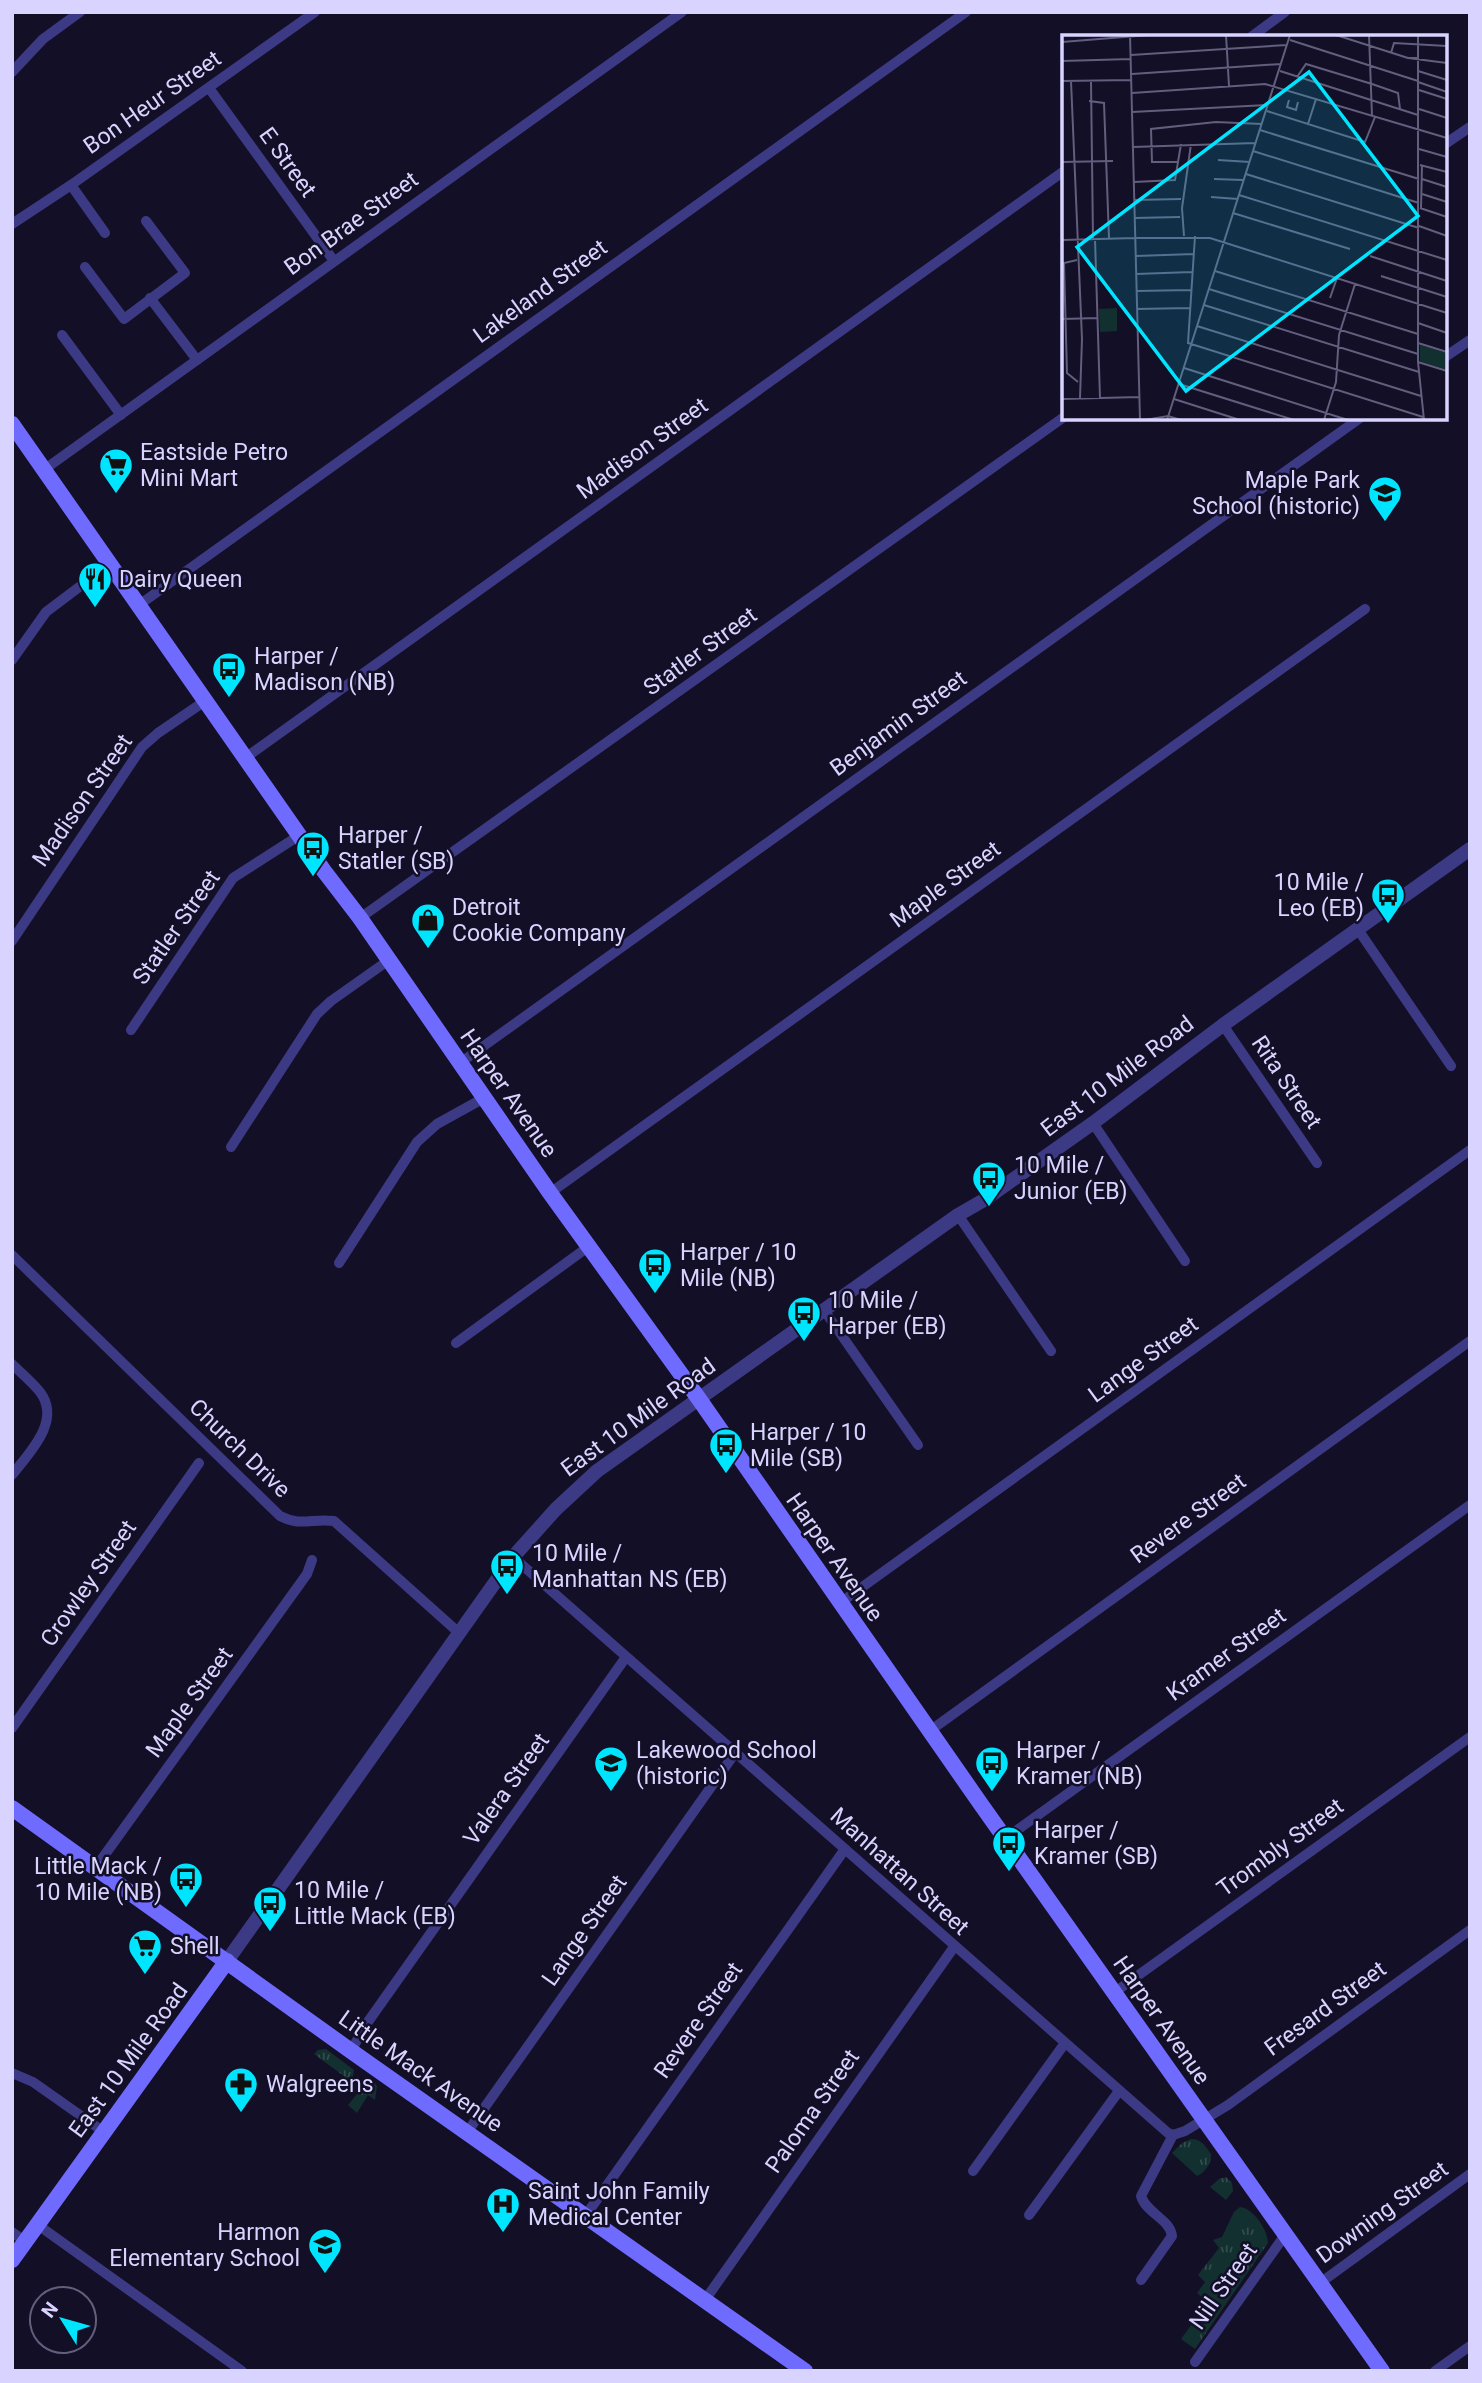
<svg xmlns="http://www.w3.org/2000/svg" width="1482" height="2383" font-family="Roboto,sans-serif">
<style>
.grass{fill:url(#grass-tufts)}
.lines{fill:none;stroke-linecap:round;stroke-linejoin:round}
.minor{stroke:#3d3a85;stroke-width:10}
.tertiary{stroke:#3d3a85;stroke-width:14}
.secondary{stroke:#6f6bff;stroke-width:16}
.labels{text-anchor:middle;stroke-width:5;stroke-linejoin:round;paint-order:stroke}
.street-label{font-size:23px;fill:#d9d4ff;stroke:#130f26}
.poi-label{font-size:23px;fill:#d9d4ff;stroke:#130f26;text-anchor:start}
.inset-road{fill:none;stroke:#625e7d;stroke-width:2}
.view{fill:#00e5ff;fill-opacity:0.15;stroke:#00e5ff;stroke-width:3.5}
.inset-edge{fill:none;stroke:#d9d4ff;stroke-width:3.5}
</style>
<defs>
<pattern id="grass-tufts" width="24" height="20" patternUnits="userSpaceOnUse" patternTransform="scale(1.75)"><rect width="24" height="20" fill="#12302f"/><path d="M3 7l-1-3M5 7V3M7 7l1-3M15 17l-1-3M17 17v-4M19 17l1-3" fill="none" stroke="#344d4e"/></pattern>
</defs>
<rect width="100%" height="100%" fill="#130f26"/>
<g class="grass">
<polygon points="326,2049 354,2070 352,2082 314,2054 318,2050"/>
<polygon points="366,2083 375,2083 377,2086 375,2100 368,2095 357,2113 348,2105"/>
<path d="M1191 2139C1202 2139 1205 2146 1211 2154 1212 2162 1205 2173 1197 2176L1172 2153 1182 2143Z"/>
<polygon points="1226,2177 1232,2183 1233,2191 1226,2200 1210,2187 1219,2179"/>
<path d="M1240 2207C1253 2208 1268 2230 1268 2243L1195 2349 1181 2339 1208 2302 1197 2293 1205 2282 1198 2275 1219 2248 1213 2240 1222 2237 1234 2212Z"/>
</g>
<g class="lines">
<g class="minor">
<polyline points="1251,37 1285,12"/>
<polyline points="12,72 43,39 80,12"/>
<polyline points="209,88 334,261"/>
<polyline points="1445,144 1470,127"/>
<polyline points="71,185 105,233"/>
<polyline points="12,224 71,185 315,12"/>
<polyline points="85,267 124,319 185,273 146,221"/>
<polyline points="150,298 197,360"/>
<polyline points="62,335 121,415"/>
<polyline points="1445,357 1470,340"/>
<polyline points="45,469 682,12"/>
<polyline points="139,605 966,12"/>
<polyline points="12,660 46,612 111,563"/>
<polyline points="245,758 1064,171"/>
<polyline points="360,918 1064,417"/>
<polyline points="1357,928 1451,1066"/>
<polyline points="12,941 142,747 158,733 205,701"/>
<polyline points="1223,1025 1317,1163"/>
<polyline points="131,1030 233,878 300,835"/>
<polyline points="460,1063 1360,418"/>
<polyline points="1093,1123 1185,1261"/>
<polyline points="231,1147 317,1014 331,1001 389,960"/>
<polyline points="550,1193 1365,609"/>
<polyline points="958,1215 1051,1351"/>
<path d="M12 1255 280 1516C301 1527 312 1518 334 1521L458 1632"/>
<polyline points="339,1263 417,1142 437,1124 484,1098"/>
<polyline points="824,1310 918,1445"/>
<polyline points="456,1343 588,1247"/>
<path d="M12 1364C21 1373 32 1382 40 1392 62 1421 29 1453 12 1475"/>
<polyline points="513,1557 1168,2133 1173,2135 1185,2131 1228,2105 1470,1930"/>
<polyline points="840,1603 1470,1150"/>
<polyline points="12,1728 199,1463"/>
<polyline points="931,1730 1470,1341"/>
<polyline points="1006,1838 1470,1505"/>
<polyline points="96,1867 307,1574 312,1560"/>
<polyline points="1115,1992 1470,1737"/>
<polyline points="351,2051 365,2026 626,1657"/>
<polyline points="12,2073 33,2082 104,2132"/>
<polyline points="468,2131 735,1753"/>
<polyline points="973,2171 1065,2043"/>
<polyline points="586,2215 845,1849"/>
<polyline points="1029,2215 1119,2091"/>
<polyline points="38,2225 242,2371"/>
<polyline points="12,2232 26,2242"/>
<path d="M1141 2280 1172 2236C1170 2219 1146 2213 1141 2196L1173 2135"/>
<polyline points="1320,2283 1470,2174"/>
<polyline points="705,2300 954,1947"/>
<polyline points="1195,2362 1285,2235"/>
<polyline points="1435,2371 1470,2346"/>
</g>
<polyline class="tertiary" points="227,1961 513,1557 556,1509 597,1471 958,1215 984,1200 1093,1123 1223,1025 1470,849"/>
<g class="secondary">
<polyline points="12,424 324,871 360,918 550,1193 699,1399 980,1803 1382,2371"/>
<polyline points="12,1808 351,2051 805,2371"/>
<polyline points="12,2260 227,1961"/>
</g>
</g>
<defs>
<g id="supermarket-pin" transform="scale(1.75)"><path d="M0 17L-7.5 6A9.5 9.5 0 1 1 7.5 6Z" fill="#00e5ff" stroke="#130f26"/><path d="M-6-5.5h2.5l.6 2H6L4.5 2H-2.5L-4.4-4H-6ZM-1.5 3.2a1.3 1.3 0 1 0 .1 0ZM3 3.2a1.3 1.3 0 1 0 .1 0Z" fill="#111"/></g>
<g id="school-pin" transform="scale(1.75)"><path d="M0 17L-7.5 6A9.5 9.5 0 1 1 7.5 6Z" fill="#00e5ff" stroke="#130f26"/><path d="M0-5L7-2L0 1L-7-2ZM-4 1L0 2.5L4 1V4Q0 6-4 4Z" fill="#111"/></g>
<g id="restaurant-pin" transform="scale(1.75)"><path d="M0 17L-7.5 6A9.5 9.5 0 1 1 7.5 6Z" fill="#00e5ff" stroke="#130f26"/><path d="M-5-6h1v4h1v-4h1v4h1v-4h1v5L-1.5 .5V6h-2V.5L-5-1ZM5-6V6H3V1.5H1.5Q1.5-4 5-6Z" fill="#111"/></g>
<g id="bus-pin" transform="scale(1.75)"><path d="M0 17L-7.5 6A9.5 9.5 0 1 1 7.5 6Z" fill="#00e5ff" stroke="#130f26"/><path d="M-5-6H5V4H4V6H2V4H-2V6H-4V4H-5ZM-3.5-4V0h7V-4ZM-3.5 1.2v1.5H-2V1.2ZM2 1.2v1.5H3.5V1.2Z" fill="#111"/></g>
<g id="shop-pin" transform="scale(1.75)"><path d="M0 17L-7.5 6A9.5 9.5 0 1 1 7.5 6Z" fill="#00e5ff" stroke="#130f26"/><path d="M-5-2.5h2.3a2.7 3.5 0 0 1 5.4 0H5L5.5 6h-11ZM-1.5-2.5h3a1.5 2.3 0 0 0-3 0Z" fill="#111"/></g>
<g id="pharmacy-pin" transform="scale(1.75)"><path d="M0 17L-7.5 6A9.5 9.5 0 1 1 7.5 6Z" fill="#00e5ff" stroke="#130f26"/><path d="M-2-6h4v4h4v4h-4v4h-4v-4h-4v-4h4Z" fill="#111"/></g>
<g id="hospital-pin" transform="scale(1.75)"><path d="M0 17L-7.5 6A9.5 9.5 0 1 1 7.5 6Z" fill="#00e5ff" stroke="#130f26"/><path d="M-5-5h3v3.5h4V-5h3V5h-3V1.5h-4V5h-3Z" fill="#111"/></g>
</defs>
<g fill-rule="evenodd">
<use href="#supermarket-pin" x="116" y="465"/>
<use href="#school-pin" x="1385" y="493"/>
<use href="#restaurant-pin" x="95" y="579"/>
<use href="#bus-pin" x="229" y="669"/>
<use href="#bus-pin" x="313" y="848"/>
<use href="#bus-pin" x="1388" y="895"/>
<use href="#shop-pin" x="428" y="920"/>
<use href="#bus-pin" x="989" y="1178"/>
<use href="#bus-pin" x="655" y="1265"/>
<use href="#bus-pin" x="804" y="1313"/>
<use href="#bus-pin" x="726" y="1445"/>
<use href="#bus-pin" x="507" y="1566"/>
<use href="#school-pin" x="611" y="1763"/>
<use href="#bus-pin" x="992" y="1763"/>
<use href="#bus-pin" x="1009" y="1843"/>
<use href="#bus-pin" x="186" y="1879"/>
<use href="#bus-pin" x="270" y="1903"/>
<use href="#supermarket-pin" x="145" y="1946"/>
<use href="#pharmacy-pin" x="241" y="2084"/>
<use href="#hospital-pin" x="503" y="2204"/>
<use href="#school-pin" x="325" y="2245"/>
</g>
<g class="labels">
<g class="street-label">
<text transform="translate(152 102) rotate(-35)" y="8">Bon Heur Street</text>
<text transform="translate(288 162) rotate(54)" y="8">E Street</text>
<text transform="translate(351 223) rotate(-36)" y="8">Bon Brae Street</text>
<text transform="translate(540 291) rotate(-36)" y="8">Lakeland Street</text>
<text transform="translate(642 448) rotate(-36)" y="8">Madison Street</text>
<text transform="translate(700 651) rotate(-36)" y="8">Statler Street</text>
<text transform="translate(898 723) rotate(-36)" y="8">Benjamin Street</text>
<text transform="translate(82 800) rotate(-55)" y="8">Madison Street</text>
<text transform="translate(945 884) rotate(-36)" y="8">Maple Street</text>
<text transform="translate(176 927) rotate(-55)" y="8">Statler Street</text>
<text transform="translate(1117 1076) rotate(-37)" y="8">East 10 Mile Road</text>
<text transform="translate(1287 1082) rotate(56)" y="8">Rita Street</text>
<text transform="translate(509 1093) rotate(55)" y="8">Harper Avenue</text>
<text transform="translate(1143 1359) rotate(-36)" y="8">Lange Street</text>
<text transform="translate(638 1417) rotate(-36)" y="8">East 10 Mile Road</text>
<text transform="translate(240 1448) rotate(44)" y="8">Church Drive</text>
<text transform="translate(1188 1518) rotate(-36)" y="8">Revere Street</text>
<text transform="translate(835 1557) rotate(55)" y="8">Harper Avenue</text>
<text transform="translate(88 1583) rotate(-55)" y="8">Crowley Street</text>
<text transform="translate(1226 1654) rotate(-36)" y="8">Kramer Street</text>
<text transform="translate(189 1702) rotate(-54)" y="8">Maple Street</text>
<text transform="translate(506 1789) rotate(-55)" y="8">Valera Street</text>
<text transform="translate(1280 1847) rotate(-36)" y="8">Trombly Street</text>
<text transform="translate(900 1871) rotate(42)" y="8">Manhattan Street</text>
<text transform="translate(584 1930) rotate(-55)" y="8">Lange Street</text>
<text transform="translate(1325 2008) rotate(-36)" y="8">Fresard Street</text>
<text transform="translate(698 2020) rotate(-55)" y="8">Revere Street</text>
<text transform="translate(1162 2020) rotate(55)" y="8">Harper Avenue</text>
<text transform="translate(128 2060) rotate(-54)" y="8">East 10 Mile Road</text>
<text transform="translate(421 2071) rotate(35)" y="8">Little Mack Avenue</text>
<text transform="translate(812 2111) rotate(-55)" y="8">Paloma Street</text>
<text transform="translate(1382 2212) rotate(-36)" y="8">Downing Street</text>
<text transform="translate(1223 2286) rotate(-55)" y="8">Nill Street</text>
</g>
<g class="poi-label">
<text x="140" y="460">Eastside Petro<tspan x="140" dy="26">Mini Mart</tspan></text>
<text x="1360" y="488" text-anchor="end">Maple Park<tspan x="1360" dy="26">School (historic)</tspan></text>
<text x="119" y="587">Dairy Queen</text>
<text x="254" y="664">Harper /<tspan x="254" dy="26">Madison (NB)</tspan></text>
<text x="338" y="843">Harper /<tspan x="338" dy="26">Statler (SB)</tspan></text>
<text x="1364" y="890" text-anchor="end">10 Mile /<tspan x="1364" dy="26">Leo (EB)</tspan></text>
<text x="452" y="915">Detroit<tspan x="452" dy="26">Cookie Company</tspan></text>
<text x="1014" y="1173">10 Mile /<tspan x="1014" dy="26">Junior (EB)</tspan></text>
<text x="680" y="1260">Harper / 10<tspan x="680" dy="26">Mile (NB)</tspan></text>
<text x="828" y="1308">10 Mile /<tspan x="828" dy="26">Harper (EB)</tspan></text>
<text x="750" y="1440">Harper / 10<tspan x="750" dy="26">Mile (SB)</tspan></text>
<text x="532" y="1561">10 Mile /<tspan x="532" dy="26">Manhattan NS (EB)</tspan></text>
<text x="636" y="1758">Lakewood School<tspan x="636" dy="26">(historic)</tspan></text>
<text x="1016" y="1758">Harper /<tspan x="1016" dy="26">Kramer (NB)</tspan></text>
<text x="1034" y="1838">Harper /<tspan x="1034" dy="26">Kramer (SB)</tspan></text>
<text x="162" y="1874" text-anchor="end">Little Mack /<tspan x="162" dy="26">10 Mile (NB)</tspan></text>
<text x="294" y="1898">10 Mile /<tspan x="294" dy="26">Little Mack (EB)</tspan></text>
<text x="170" y="1954">Shell</text>
<text x="266" y="2092">Walgreens</text>
<text x="528" y="2199">Saint John Family<tspan x="528" dy="26">Medical Center</tspan></text>
<text x="300" y="2240" text-anchor="end">Harmon<tspan x="300" dy="26">Elementary School</tspan></text>
</g>
</g>
<g transform="translate(1062 35)">
<rect width="385" height="385" fill="#130f26"/>
<path d="M55 273V296L38 297 37 274Z" fill="#12302f"/>
<path d="M358 310 385 318V335L358 326Z" fill="#12302f"/>
<path class="inset-road" d="M68 0 78 385M164 0 167 51M274 0 346 23M307 0 310 81M356 0V327L362 385M228 5 356 46M0 7 87 0M329 18 332 8 385 11M69 20 225 10M356 23H346L385 28M0 26 69 24M218 36 356 80M356 36 385 45M70 39 219 29M235 42 244 29 310 49 336 58 338 74M0 46 69 45M9 46 20 304 18 363M29 46 31 204M356 47 385 57M357 55 385 64M70 58 203 49 385 103M227 65 225 72 234 75 236 67M27 66 42 68 47 203M357 74 385 83M205 76 303 107 313 82M70 77 205 70M246 89 254 64M198 95 357 144M71 112 194 108M357 114 385 122M191 116 357 168M156 125 188 127M0 127 51 126M117 127H90L89 94 154 87 200 89M358 130 385 137M184 139 357 193M152 144 181 145M360 144 385 152M72 147 113 145 119 109M360 159 385 167M177 160 385 225M149 162 176 164M72 165 119 164M358 173 385 182M359 174 360 130M171 178 288 214M72 183 118 182M357 191 385 201M122 201 120 173 129 109M133 201 126 308 361 382M73 203H148L385 278M33 204 38 363M0 205 73 203M74 221 132 219M308 221 385 246M15 225 2 228 5 338 16 347M153 236 356 299M74 239 130 237M319 241 385 262M147 254 356 319M74 256 129 255M268 263 275 243M142 270 357 337M75 274 128 273M0 284 36 283M356 288 385 298M135 291 359 361M356 308 385 317M356 327 385 336M122 333 286 385M117 349 232 385M0 364 77 362M112 364 178 385M83 385 106 381 119 385M105 385 228 0M262 385 274 347 277 300 293 249"/>
<path class="view" d="M247 37 356 181 124 356 15 212Z"/>
<rect width="385" height="385" class="inset-edge"/>
</g>
<rect width="1482" height="2383" fill="none" stroke="#d9d4ff" stroke-width="28"/>
<g transform="translate(63 2320) rotate(307)"><circle r="33" fill="#130f26" stroke="#625e7d" stroke-width="2"/>
<path d="M0-5L12 26L0 18L-12 26Z" fill="#00e5ff"/>
<text y="-10" font-size="19" font-weight="bold" text-anchor="middle" fill="#d9d4ff">N</text>
</g>
</svg>
